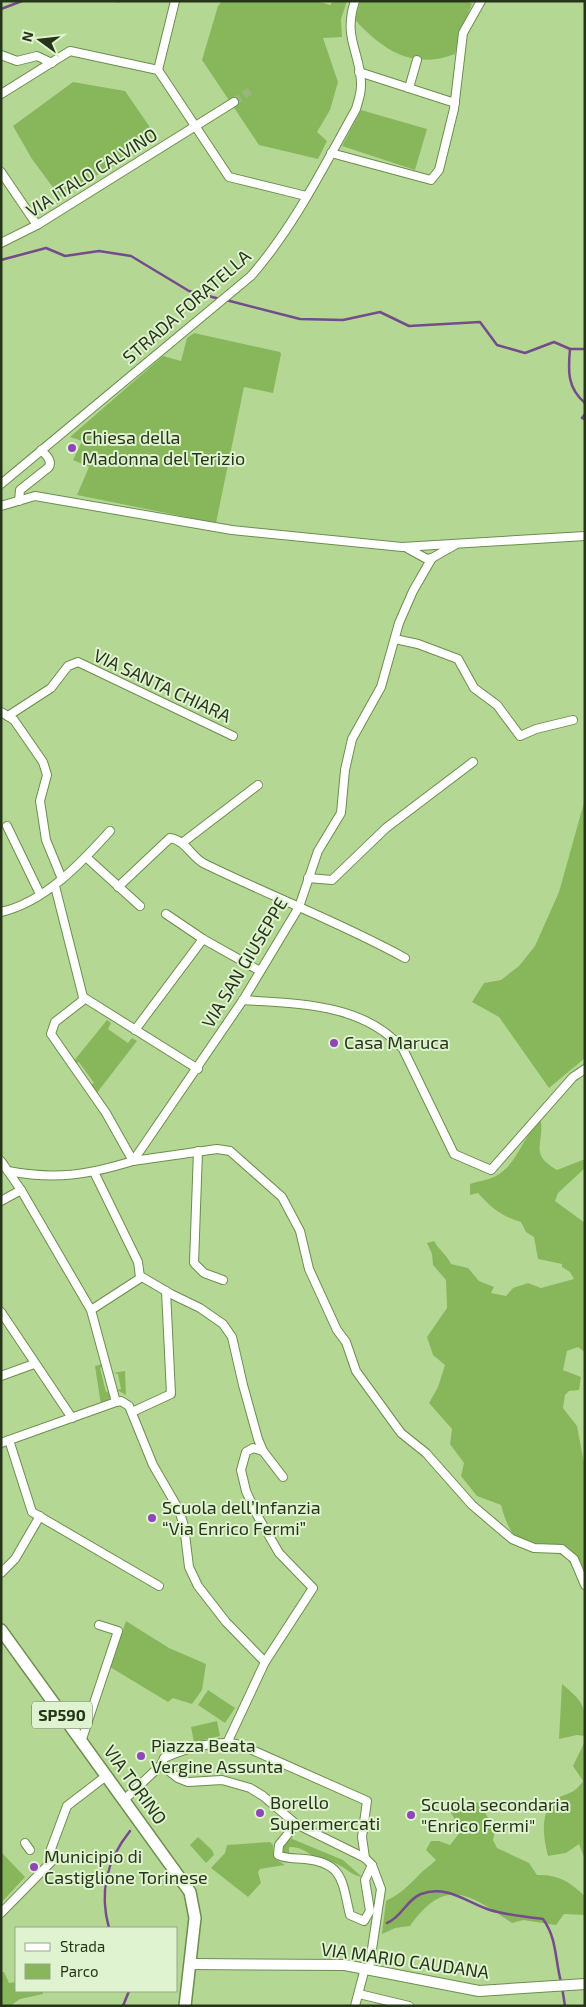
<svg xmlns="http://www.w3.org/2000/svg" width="586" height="2007" font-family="'Exo 2',sans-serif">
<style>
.green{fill:#88b75b}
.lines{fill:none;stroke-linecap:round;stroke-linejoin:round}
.stream{stroke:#744b8b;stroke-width:2.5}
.street-tunnel{stroke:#98b77b;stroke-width:8;stroke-dasharray:8 4;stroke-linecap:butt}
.street-casing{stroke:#6c8e4d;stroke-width:10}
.secondary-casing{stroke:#6c8e4d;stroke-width:12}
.primary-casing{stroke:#6c8e4d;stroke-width:14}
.street{stroke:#fff;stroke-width:8}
.secondary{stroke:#fff;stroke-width:10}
.primary{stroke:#fff;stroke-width:11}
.poi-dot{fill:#8f46b8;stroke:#e0f3d0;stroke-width:2}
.labels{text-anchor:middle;stroke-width:4;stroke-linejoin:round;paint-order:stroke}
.shield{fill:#e0f3d0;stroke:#5e6e50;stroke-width:1}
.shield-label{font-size:16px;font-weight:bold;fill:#263519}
.street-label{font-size:18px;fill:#263519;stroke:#e0f3d0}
.poi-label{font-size:18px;fill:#263519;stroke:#e0f3d0;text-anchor:start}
</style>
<rect width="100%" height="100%" fill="#b4d894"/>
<g class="green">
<polygon points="222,1 317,1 330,5 333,1 347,1 341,19 342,37 323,38 338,82 330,110 317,132 327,141 318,159 259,145 202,60 218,6"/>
<path d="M360 1H467L472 4 460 33 455 54C413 70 384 51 355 20Z"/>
<polygon points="73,82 125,91 158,139 60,197 32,159 13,126"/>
<polygon points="361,110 427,129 415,170 342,146"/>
<polygon points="194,333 280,352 281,354 273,393 244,387 216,523 77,495 89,467 73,460 82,441 70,437 163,356 181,361 187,338"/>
<polygon points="585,799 585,1058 549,1088 499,1017 472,1002 484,983 501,980 519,966 535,946 559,892"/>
<polygon points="107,1020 111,1023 108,1029 128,1043 132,1038 137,1041 96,1094 89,1086 94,1083 79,1062 74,1065 73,1062"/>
<path d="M541 1121C544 1145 529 1154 557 1170L585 1159V1168L558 1193 555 1201 585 1223V1352L578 1347 567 1351 563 1370 581 1377 579 1390 569 1391 565 1395 563 1408 577 1426 585 1468V1585C577 1575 572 1561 561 1555 553 1551 542 1554 534 1551 514 1543 506 1524 501 1505L477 1496 461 1476 464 1463 450 1444 452 1429 429 1403 438 1387 445 1365 433 1355 427 1337 447 1308 446 1280 433 1265 432 1254 427 1243 434 1241C439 1250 447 1255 451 1264L468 1268 479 1281 494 1287 491 1293 506 1296 513 1288 528 1283 541 1288 574 1279 570 1272 562 1267V1264L538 1259 534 1237 526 1232 521 1222C503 1217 491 1208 478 1193L470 1195V1184C478 1181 489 1180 496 1176 519 1163 522 1135 541 1121Z"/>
<path d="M103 1364V1366L100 1368 106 1392 110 1391C112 1399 107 1401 101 1405L95 1366Z"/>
<polygon points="125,1371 126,1395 117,1390 121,1389 118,1374 113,1373"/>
<polygon points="126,1621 169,1648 206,1664 202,1690 192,1704 173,1698 168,1702 110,1667"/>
<path d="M562 1684C586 1704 585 1706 585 1736L577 1735 559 1739Z"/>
<polygon points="208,1690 235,1708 225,1723 198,1705"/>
<polygon points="217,1721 220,1736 194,1742 191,1727"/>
<path d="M585 1741V1860L579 1844 566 1853 548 1856C544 1840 539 1814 554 1801 566 1791 572 1797 583 1781L573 1766Z"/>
<path d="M455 1800 480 1803 495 1831 493 1840 497 1848 529 1863 537 1875C558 1874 570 1882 585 1896V1915L564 1914 556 1925 523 1920 512 1923C470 1895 446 1875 410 1926L395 1928 382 1934 386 1901C401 1893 406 1888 418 1876 423 1870 430 1866 436 1860L426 1850 431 1841H439L450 1845 461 1831 447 1805Z"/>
<polygon points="198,1837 212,1850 214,1855 206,1863 190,1845"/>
<path d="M290 1838 343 1860 362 1877C353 1876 347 1869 339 1865 331 1860 320 1861 313 1856 305 1851 301 1847 289 1847V1854H283L281 1844Z"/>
<polygon points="270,1842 273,1845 274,1858 285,1865 260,1869 258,1872 261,1883 248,1897 211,1868 225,1853 227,1845"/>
<polygon points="1,1852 25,1877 1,1903"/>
<polygon points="1,1972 4,1972 9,1983 16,1982 16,1991 43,1991 43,1994 20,1999 10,2006 1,2005"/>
</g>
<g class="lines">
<g class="stream">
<polyline points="116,1 119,1"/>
<polyline points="1,9 22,1"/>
<polyline points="1,260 46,248 65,256 99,251 131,256 189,291 220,299"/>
<path d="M226 300 300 319 343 320 380 312 409 326 480 322 497 345 525 353 554 342 570 349C568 370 567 388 585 403"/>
<polyline points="570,349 585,349"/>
<polyline points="585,414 582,418 585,419"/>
<path d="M387 1923C402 1917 406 1900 421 1894 446 1884 468 1903 490 1910 507 1915 526 1917 543 1919 557 1938 555 1960 561 1982"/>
<path d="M109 1928C99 1892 106 1861 130 1831"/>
<polyline points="562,1987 565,2006"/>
<polyline points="123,2006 129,1991"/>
</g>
<polyline class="street-tunnel" points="234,102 250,91"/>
<g class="street-casing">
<g id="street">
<polyline points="1,55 17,61 37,56 52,63"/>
<polyline points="158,70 175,1"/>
<polyline points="359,72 455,103"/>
<polyline points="409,88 417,60"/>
<polyline points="1,94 70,51 158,70 229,177 306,196"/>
<polyline points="331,153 431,180 439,170 454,109 463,33 481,1"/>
<polyline points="1,172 37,225"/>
<polyline points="1,243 37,225 234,102"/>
<path d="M1 484 251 276C294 227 324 166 356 109 358 102 361 94 361 86 362 54 342 39 355 1"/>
<path d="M19 501 20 490 49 467C52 460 47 456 41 450"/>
<polyline points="1,506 35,496 232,530 402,547 585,536"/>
<polyline points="407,548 427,559 432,558"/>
<polyline points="395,639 418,644 458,659 474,688 497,705 520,736 536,729 573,720"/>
<polyline points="1,712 14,720 43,762 47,775 40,801 46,840 62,879"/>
<polyline points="8,716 51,688 68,666 78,662 233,736"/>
<polyline points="7,826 40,894"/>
<polyline points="182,843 258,785"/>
<polyline points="86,857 140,906"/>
<polyline points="308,878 332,880 386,828 473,762"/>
<polyline points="55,886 83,997 198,1069"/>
<path d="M118 887 170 838C185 840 191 856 203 863 270 896 340 922 405 958"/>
<path d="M1 912C45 902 81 863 110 831"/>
<polyline points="166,914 203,939 260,971"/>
<polyline points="83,997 82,1001 55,1022 51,1034 106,1113 133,1161 217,1149 230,1151 282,1197 300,1231 309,1269 337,1330 346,1342 356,1371 401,1433 426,1453 472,1505 512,1539 534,1548 562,1549 574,1559 585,1585"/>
<path d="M243 1000C299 1004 363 1003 403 1049L454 1154 491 1170 573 1077 585 1069"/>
<polyline points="135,1030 203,939"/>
<polyline points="198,1151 194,1263 204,1273 223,1280"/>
<polyline points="1,1161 21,1190 91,1310 116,1402"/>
<path d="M8 1171C56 1180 87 1175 133 1161L243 1000 299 907 318 851 341 813 345 770 352 739 381 687 399 623 413 591 432 558 455 545"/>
<polyline points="94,1172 138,1262 140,1277"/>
<polyline points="1,1201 21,1190"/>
<polyline points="91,1310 142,1277 171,1294 200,1308 223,1324 232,1337 243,1385 258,1439 263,1451"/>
<polyline points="1,1312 72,1418"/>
<polyline points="1,1376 34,1364"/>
<polyline points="132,1412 171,1394 166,1291"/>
<polyline points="9,1440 32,1512 159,1586"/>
<polyline points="1,1443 116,1402 121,1401 129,1406 153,1465 179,1510 184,1526 189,1567 198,1586 226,1622 265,1662"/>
<polyline points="1,1573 15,1559 40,1516"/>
<polyline points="228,1741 265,1662 313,1588 279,1553 257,1515 246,1491 241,1470 246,1452 253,1448 263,1451 283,1477"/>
<polyline points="81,1742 118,1631 99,1625"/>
<polyline points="161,1765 178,1778 188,1782 222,1780 250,1788 263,1796 296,1824 365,1858 372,1865 381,1889 369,1969"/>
<path d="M124 1800 161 1765 164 1758C186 1748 218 1739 241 1745L367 1801 362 1837 365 1858"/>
<path d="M296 1824 279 1845 278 1855C286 1859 295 1858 305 1859 344 1863 342 1882 350 1915L364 1921 370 1911 365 1880 372 1865"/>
<polyline points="25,1843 30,1850"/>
<polyline points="1,1913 56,1857 51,1849 67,1806 106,1776"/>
<polyline points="359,1994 409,2006"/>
<polyline points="355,2006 365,1968"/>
</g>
</g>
<g class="secondary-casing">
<polyline id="secondary" points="190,1964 345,1965 479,1991 585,1984"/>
</g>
<g class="primary-casing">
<polyline id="primary" points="1,1630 190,1892 195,1918 185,2006"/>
</g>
<use href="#street" class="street"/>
<use href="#secondary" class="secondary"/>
<use href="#primary" class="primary"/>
</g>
<g class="poi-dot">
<circle cx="72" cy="448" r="5"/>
<circle cx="334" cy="1043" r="5"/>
<circle cx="152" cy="1518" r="5"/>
<circle cx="141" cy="1756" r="5"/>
<circle cx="260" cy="1813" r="5"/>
<circle cx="411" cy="1815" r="5"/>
<circle cx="34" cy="1867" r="5"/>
</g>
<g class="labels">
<rect class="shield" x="32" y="1701.5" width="60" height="27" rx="4"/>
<g class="shield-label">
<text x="62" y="1721">SP590</text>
</g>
<g class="street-label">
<text transform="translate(92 173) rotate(-32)" y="6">VIA ITALO CALVINO</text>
<text transform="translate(187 307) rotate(-41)" y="6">STRADA FORATELLA</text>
<text transform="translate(162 686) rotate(25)" y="6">VIA SANTA CHIARA</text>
<text transform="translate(245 963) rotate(-59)" y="6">VIA SAN GIUSEPPE</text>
<text transform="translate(135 1785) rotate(54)" y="6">VIA TORINO</text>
<text transform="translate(405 1961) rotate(8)" y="6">VIA MARIO CAUDANA</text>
</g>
<g class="poi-label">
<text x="82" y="444">Chiesa della<tspan x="82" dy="21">Madonna del Terizio</tspan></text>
<text x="344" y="1049">Casa Maruca</text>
<text x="162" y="1514">Scuola dell’Infanzia<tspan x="162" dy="21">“Via Enrico Fermi”</tspan></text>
<text x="151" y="1752">Piazza Beata<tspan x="151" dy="21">Vergine Assunta</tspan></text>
<text x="270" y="1809">Borello<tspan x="270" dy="21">Supermercati</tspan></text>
<text x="421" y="1811">Scuola secondaria<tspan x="421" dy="21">"Enrico Fermi"</tspan></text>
<text x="44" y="1863">Municipio di<tspan x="44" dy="21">Castiglione Torinese</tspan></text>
</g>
</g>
<rect width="586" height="2007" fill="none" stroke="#263519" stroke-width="5"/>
<rect x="15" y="1927" width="162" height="65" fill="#e0f3d0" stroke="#96a787"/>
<rect x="25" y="1943" width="25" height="8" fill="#ffffff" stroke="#96a787"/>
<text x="60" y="1952" font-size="15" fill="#263519">Strada</text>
<rect x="25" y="1964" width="25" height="15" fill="#88b75b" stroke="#96a787"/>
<text x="60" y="1977" font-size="15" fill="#263519">Parco</text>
<g transform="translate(40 40) rotate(285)" stroke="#e0f3d0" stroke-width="4" paint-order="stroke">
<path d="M0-4L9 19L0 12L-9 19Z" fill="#263519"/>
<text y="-8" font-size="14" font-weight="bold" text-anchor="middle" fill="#263519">N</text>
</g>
</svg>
